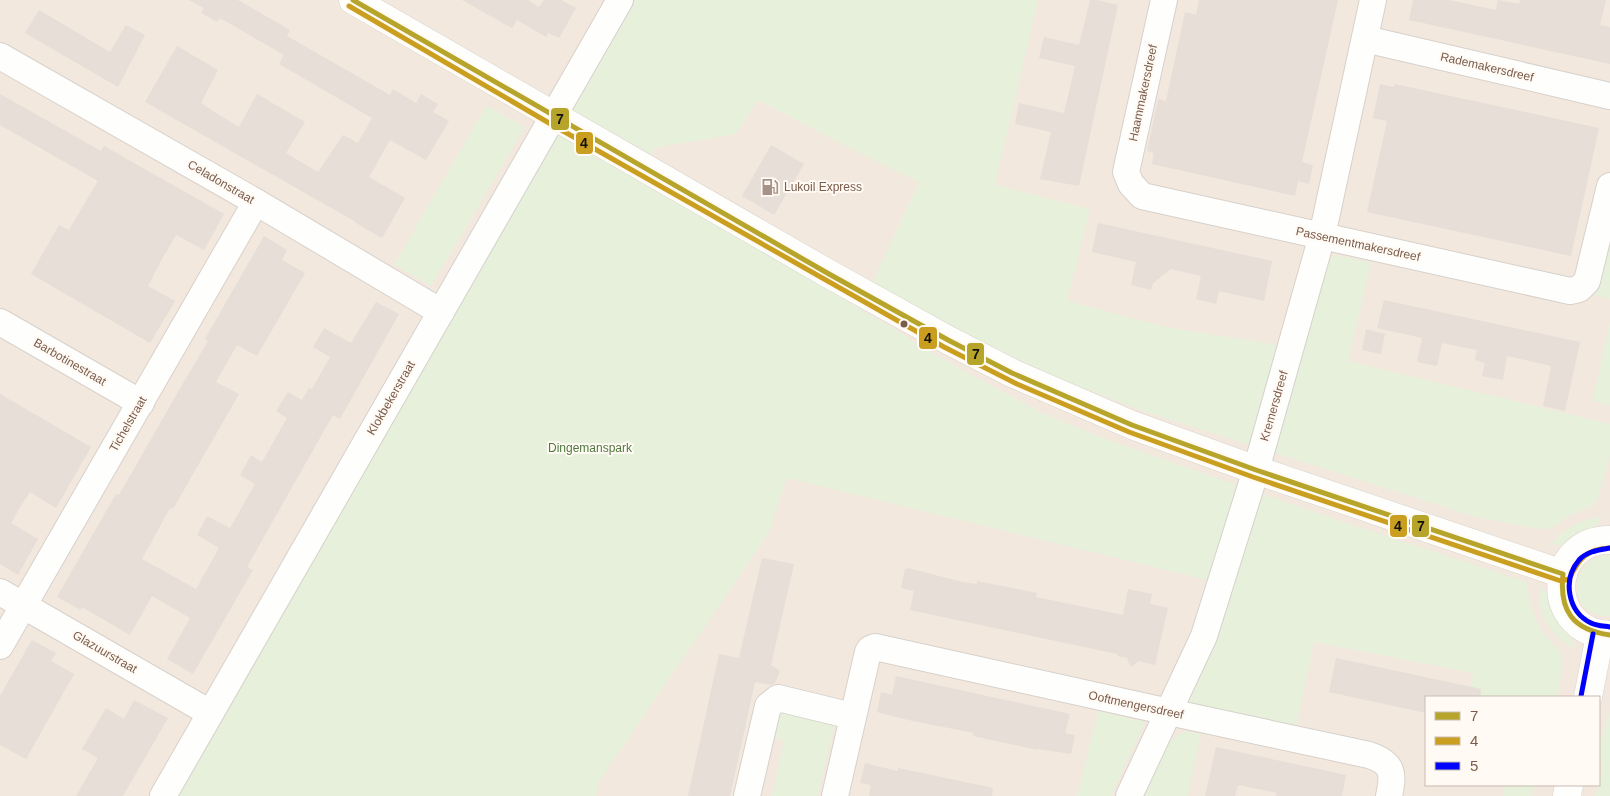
<svg xmlns="http://www.w3.org/2000/svg" width="1610" height="796" font-family="Arial,sans-serif">
<style>
.residential{fill:#f2e8de;fill-rule:evenodd}
.green{fill:#e7f0db}
.building{fill:#e6ded7}
.lines{fill:none;stroke-linecap:round;stroke-linejoin:round}
.street-casing{stroke:#d7d1cb;stroke-width:28}
.secondary-casing{stroke:#d9d2cb;stroke-width:29}
.street{stroke:#fefefd;stroke-width:26}
.secondary{stroke:#fefefd;stroke-width:28}
.bus-1-casing{stroke:#fffaf3;stroke-width:9}
.bus-2-casing{stroke:#fffaf3;stroke-width:9}
.bus-3-casing{stroke:#fffaf3;stroke-width:9}
.bus-1{stroke:#b6a52a;stroke-width:5}
.bus-2{stroke:#ca9f1f;stroke-width:5}
.bus-3{stroke:#00f;stroke-width:5}
.bus-dot{fill:#7a5c4d;stroke:#fffaf3;stroke-width:2}
.labels{text-anchor:middle;stroke-width:4;stroke-linejoin:round;paint-order:stroke}
.street-label{font-size:12px;fill:#7a5c4d;stroke:#fffaf3}
.poi-label{font-size:12px;fill:#7a5c4d;stroke:#fffaf3;text-anchor:start}
.park-label{font-size:12px;fill:#537a41;stroke:#fffaf3}
.line-badge{stroke:#fffaf3;stroke-width:2}
.pale-badge-label{font-size:14px;text-anchor:middle;font-weight:bold;fill:#111}
</style>
<rect width="100%" height="100%" fill="#f9f5f0"/>
<path class="residential" d="M0 0H1610V796H0ZM1426 697H1599V785H1426Z"/>
<g class="green">
<path d="M622 0H1038L995 185 1090 209 1067 301 1166 327 1304 349 1328 260 1336 255 1371 263 1348 361 1610 424V455L1598 497 1594 505 1569 516 1551 529 1526 527 1473 516 1137 409 1053 376 967 337 871 285 919 182 852 149 758 100 736 134 655 148 641 177 962 370 1044 414 1116 443 1337 520 1527 582C1529 609 1538 633 1560 650L1562 663 1558 697H1468L1473 673 1314 642 1296 727 1183 701 1228 585 787 478 768 534 600 780 595 796H165Z"/>
<polygon points="486,106 525,127 431,286 394,265"/>
<polygon points="1610,232 1610,299 1595,295"/>
<polygon points="1610,320 1610,406 1593,401"/>
<path d="M1602 517C1596 529 1582 543 1568 545 1562 545 1556 545 1551 544 1565 528 1580 519 1602 517Z"/>
<path d="M1606 555H1610V616C1570 618 1563 564 1606 555Z"/>
<path d="M1540 587C1551 597 1569 621 1572 635 1573 639 1573 643 1573 648 1549 634 1537 615 1540 587Z"/>
<polygon points="773,710 834,726 818,796 772,796 784,742 768,732"/>
<polygon points="1098,711 1145,722 1111,796 1077,796"/>
<polygon points="1610,712 1610,796 1596,796 1602,767 1599,754 1599,743"/>
<polygon points="1186,731 1201,735 1187,796 1140,796 1168,739 1173,740 1178,734"/>
<polygon points="1505,785 1535,785 1532,796 1503,796"/>
</g>
<g class="building">
<polygon points="189,0 238,0 290,30 287,36 390,95 393,89 416,103 421,94 438,104 433,112 449,121 426,160 390,140 369,177 405,198 382,238 356,223 356,222 145,102 177,46 218,70 201,103 216,113 239,127 257,94 305,122 286,153 318,172 343,135 358,143 372,118 279,64 284,55 220,18 217,22 201,13 204,8"/>
<polygon points="462,0 528,0 539,7 544,0 561,0 576,8 559,38 548,33 546,37 517,20 512,28"/>
<polygon points="1090,0 1097,0 1118,5 1079,186 1040,179 1051,132 1015,124 1019,103 1064,113 1075,66 1039,58 1044,37 1079,45"/>
<polygon points="1199,0 1338,0 1302,162 1313,165 1309,184 1298,181 1295,196 1152,164 1154,153 1147,151 1158,99 1166,101 1185,12 1196,15"/>
<polygon points="1413,0 1449,0 1496,10 1498,0 1519,4 1520,0 1606,0 1600,25 1610,27 1610,64 1409,20"/>
<polygon points="39,10 110,52 126,25 145,35 118,87 25,33"/>
<polygon points="1380,84 1394,87 1395,84 1599,128 1571,256 1367,212 1387,121 1373,118"/>
<polygon points="0,94 101,151 104,146 224,214 204,250 176,235 162,259 148,286 175,301 150,343 31,274 59,225 69,230 98,181 0,125"/>
<polygon points="771,145 804,164 774,215 742,196"/>
<polygon points="1098,223 1272,261 1264,301 1219,291 1216,304 1196,299 1201,276 1171,269 1153,283 1151,290 1131,285 1136,262 1092,252"/>
<polygon points="264,236 287,250 282,260 305,273 257,356 237,345 216,382 239,394 173,509 170,508 142,559 196,589 219,548 197,535 207,516 230,528 255,484 240,475 251,455 262,462 287,418 276,411 288,392 302,400 309,388 312,389 330,357 313,347 324,328 351,343 376,302 399,314 340,419 333,415 283,503 247,567 253,570 193,674 167,659 190,618 152,596 130,635 82,607 81,610 57,597 116,494 119,495 178,392 208,341 205,339"/>
<polygon points="1384,300 1580,342 1565,411 1543,406 1551,366 1507,356 1503,380 1482,376 1485,363 1475,360 1477,350 1442,343 1437,366 1417,362 1422,338 1377,328"/>
<polygon points="1366,329 1385,334 1381,354 1362,350"/>
<polygon points="0,394 91,447 56,508 30,492 20,507 11,523 38,539 18,575 0,564"/>
<polygon points="762,558 794,564 771,665 780,671 775,683 771,685 755,682 730,796 688,796 719,654 739,658"/>
<polygon points="908,568 962,582 977,584 977,581 1037,593 1036,597 1123,615 1128,589 1152,594 1150,604 1168,608 1155,665 1139,661 1131,667 1127,658 1117,656 1117,654 910,610 914,591 901,588 905,569"/>
<polygon points="32,640 56,653 51,661 74,674 26,759 0,745 0,696"/>
<polygon points="1336,658 1481,689 1480,697 1426,697 1426,713 1329,692"/>
<polygon points="896,676 1070,714 1065,733 1075,735 1071,754 1038,749 1038,750 973,736 974,733 908,720 877,712 881,692 892,695"/>
<polygon points="134,700 168,718 123,796 76,796 98,758 82,749 106,708 124,719"/>
<polygon points="1216,747 1346,775 1342,796 1276,796 1277,793 1238,785 1235,796 1205,796"/>
<polygon points="865,763 897,771 898,768 941,777 993,788 992,796 869,796 871,785 860,783"/>
</g>
<g class="lines">
<g class="street-casing">
<g id="street">
<polyline points="1164,0 1126,172 1131,184 1142,196 1570,291 1579,289 1587,281 1610,186"/>
<polyline points="1365,39 1610,96"/>
<polyline points="0,56 256,202 441,312"/>
<polyline points="0,322 141,403"/>
<polyline points="0,592 210,713"/>
<polyline points="0,646 256,202"/>
<polyline points="163,796 620,0"/>
<polyline points="747,796 768,706 778,698 852,716"/>
<path d="M835 796 868 652 870 649 875 647 1169 712 1369 755C1393 763 1394 773 1389 796"/>
<polyline points="1129,796 1204,636 1256,470 1322,236 1373,0"/>
</g>
</g>
<g class="secondary-casing">
<g id="secondary">
<polyline points="353,0 829,274 948,340 1012,373 1132,425 1256,470 1563,574"/>
<path d="M1610 540C1546 539 1544 633 1610 635"/>
<polyline points="1588,697 1600,635"/>
<polyline points="1567,796 1569,785"/>
</g>
</g>
<use href="#street" class="street"/>
<use href="#secondary" class="secondary"/>
<g class="bus-1-casing">
<path id="bus-1" d="M353 0 829 274 948 340 1012 373 1132 425 1256 470 1563 574C1559 611 1573 630 1610 635"/>
</g>
<g class="bus-2-casing">
<path id="bus-2" d="M349 6 549 123 944 347 1017 384 1129 432 1253 477 1561 581 1569 579C1579 559 1586 549 1610 548"/>
</g>
<g class="bus-3-casing">
<g id="bus-3">
<path d="M1610 548C1599 550 1587 551 1579 560 1562 580 1568 612 1591 623 1597 626 1604 626 1610 627"/>
<polyline points="1581,696 1593,634"/>
</g>
</g>
<use href="#bus-1" class="bus-1"/>
<use href="#bus-2" class="bus-2"/>
<use href="#bus-3" class="bus-3"/>
</g>
<defs>
<g id="fuel-bare" transform="scale(1.35)"><path d="M-5.5-6h7V0h2V4h1.3V-2.5L3-4.5l.8-.8L6-3V5H2.5V1h-1V6h-7ZM-4.2-4.7v3.2H.2V-4.7Z" fill="#a69286" stroke="#fffaf3" stroke-width="2.5" paint-order="stroke"/></g>
</defs>
<g fill-rule="evenodd">
<use href="#fuel-bare" x="770" y="187"/>
</g>
<circle class="bus-dot" cx="904" cy="324" r="4.5"/>
<g class="labels">
<g class="street-label">
<text transform="translate(1487 67) rotate(13)" y="4">Rademakersdreef</text>
<text transform="translate(1143 93) rotate(-78)" y="4">Haammakersdreef</text>
<text transform="translate(221 182) rotate(30)" y="4">Celadonstraat</text>
<text transform="translate(1358 244) rotate(12)" y="4">Passementmakersdreef</text>
<text transform="translate(70 362) rotate(30)" y="4">Barbotinestraat</text>
<text transform="translate(391 398) rotate(-60)" y="4">Klokbekerstraat</text>
<text transform="translate(1274 406) rotate(-74)" y="4">Kremersdreef</text>
<text transform="translate(128 424) rotate(-60)" y="4">Tichelstraat</text>
<text transform="translate(105 652) rotate(30)" y="4">Glazuurstraat</text>
<text transform="translate(1136 705) rotate(12)" y="4">Ooftmengersdreef</text>
</g>
<g class="poi-label">
<text x="784" y="191">Lukoil Express</text>
</g>
<g class="park-label">
<text x="590" y="452">Dingemanspark</text>
</g>
</g>
<g class="line-badge">
<rect x="550" y="107" width="20" height="24" rx="5" fill="#b6a52a"/>
<rect x="575" y="131" width="19" height="24" rx="5" fill="#ca9f1f"/>
<rect x="918" y="326" width="20" height="24" rx="5" fill="#ca9f1f"/>
<rect x="966" y="342" width="19" height="24" rx="5" fill="#b6a52a"/>
<rect x="1411" y="514" width="19" height="24" rx="5" fill="#b6a52a"/>
<rect x="1389" y="514" width="19" height="24" rx="5" fill="#ca9f1f"/>
</g>
<g class="pale-badge-label">
<text x="560" y="124">7</text>
<text x="584" y="148">4</text>
<text x="928" y="343">4</text>
<text x="976" y="359">7</text>
<text x="1421" y="531">7</text>
<text x="1398" y="531">4</text>
</g>
<rect x="1425" y="696" width="175" height="90" fill="#fffaf3" stroke="#cabbb1"/>
<rect x="1435" y="712" width="25" height="8" fill="#b6a52a" stroke="#cabbb1"/>
<text x="1470" y="721" font-size="15" fill="#7a5c4d">7</text>
<rect x="1435" y="737" width="25" height="8" fill="#ca9f1f" stroke="#cabbb1"/>
<text x="1470" y="746" font-size="15" fill="#7a5c4d">4</text>
<rect x="1435" y="762" width="25" height="8" fill="#0000ff" stroke="#cabbb1"/>
<text x="1470" y="771" font-size="15" fill="#7a5c4d">5</text>
</svg>
